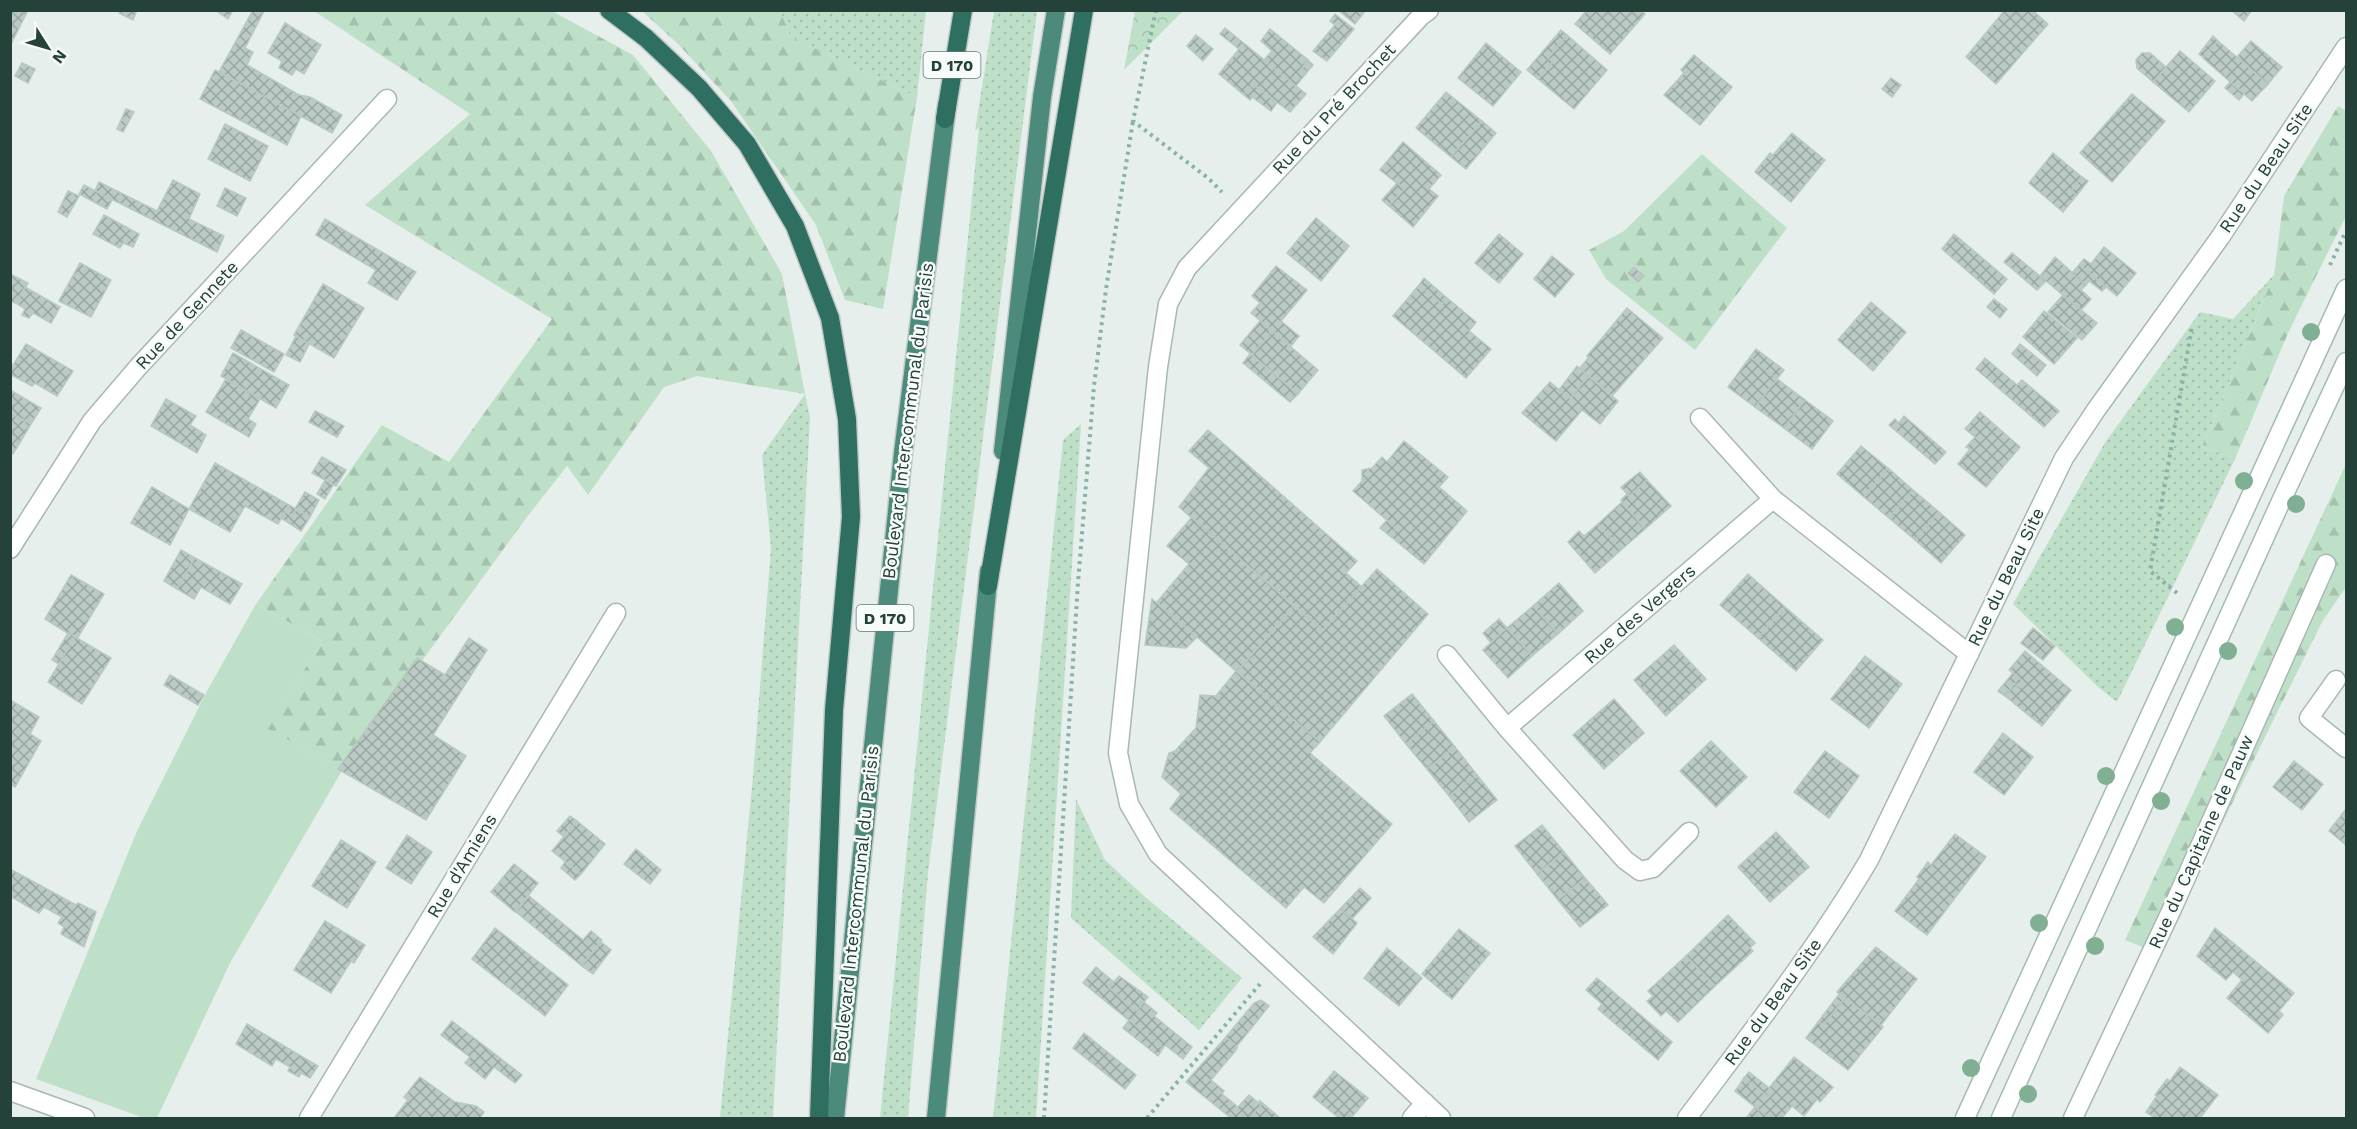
<svg xmlns="http://www.w3.org/2000/svg" width="2357" height="1129" font-family="'Work Sans',sans-serif">
<style>
.grass{fill:url(#grass-dots)}
.forest{fill:url(#forest-firs)}
.park{fill:url(#park-crowns)}
.garden{fill:#bfe0c8}
.building{fill:url(#building-cross-hatch);stroke:#b8c9c2;stroke-width:1.5}
.lines{fill:none;stroke-linecap:round;stroke-linejoin:round}
.minor-casing{stroke:#a8b8b2;stroke-width:21}
.secondary-casing{stroke:#a4bbb3;stroke-width:21}
.trunk-casing{stroke:#c2cac8;stroke-width:21}
.motorway-casing{stroke:#c2cac8;stroke-width:21}
.path{stroke:#86b3a5;stroke-width:4;stroke-dasharray:3 4.5;stroke-linecap:butt}
.minor{stroke:#fff;stroke-width:18}
.secondary{stroke:#fff;stroke-width:18}
.trunk{stroke:#4c8a7c;stroke-width:18}
.motorway{stroke:#2f6f62;stroke-width:18}
.tree{fill:#80af93}
.labels{text-anchor:middle;stroke-width:5;stroke-linejoin:round;paint-order:stroke}
.shield{fill:#f7fbf9;stroke:#637a73;stroke-width:1.5}
.shield-label{font-size:16px;font-weight:bold;fill:#24423a}
.street-label{font-size:18px;fill:#24423a;stroke:#f7fbf9}
</style>
<defs>
<pattern id="grass-dots" width="8" height="8" patternUnits="userSpaceOnUse" patternTransform="scale(1.5)"><rect width="8" height="8" fill="#bfe0c8"/><path d="M2 2h.1M6 6h.1" fill="none" stroke="#a4c1ad" stroke-width="1.8" stroke-linecap="round"/></pattern>
<pattern id="forest-firs" width="22" height="20" patternUnits="userSpaceOnUse" patternTransform="scale(1.5)"><rect width="22" height="20" fill="#bfe0c8"/><path d="M5 1l3.5 6h-7zM16 11l3.5 6h-7z" fill="#a4c1ad"/></pattern>
<pattern id="park-crowns" width="20" height="18" patternUnits="userSpaceOnUse" patternTransform="scale(1.5)"><rect width="20" height="18" fill="#bfe0c8"/><path d="M2 6a3 3 0 1 1 6 0M12 15a3 3 0 1 1 6 0" fill="none" stroke="#a4c1ad"/></pattern>
<pattern id="building-cross-hatch" width="8" height="8" patternUnits="userSpaceOnUse" patternTransform="scale(1.5)"><rect width="8" height="8" fill="#bbcac4"/><path d="M0 0l8 8M0 8l8-8" fill="none" stroke="#98a6a0"/></pattern>
</defs>
<rect width="100%" height="100%" fill="#e6efeb"/>
<g class="grass">
<polygon points="780,11 926,11 917,97 790,37"/>
<polygon points="994,11 1037,11 928,873 908,1118 880,1118 979,127 975,131"/>
<polygon points="2274,275 2202,447 2235,459 2117,702 2098,687 2013,604 2106,441 2200,312 2233,319"/>
<polygon points="805,394 810,418 773,1118 720,1118 753,776 771,548 762,455"/>
<polygon points="1081,424 1036,1118 993,1118 1063,440"/>
<polygon points="1076,799 1105,860 1144,896 1242,978 1199,1030 1071,918"/>
</g>
<g class="forest">
<polygon points="314,11 552,11 633,55 711,151 782,274 805,394 697,376 664,387 588,495 567,466 527,517 343,769 267,729 322,641 256,604 382,425 449,462 552,319 365,205 470,114"/>
<polygon points="642,11 780,11 791,37 917,97 883,309 845,300 816,225 731,101 679,45"/>
<polygon points="2338,106 2346,111 2346,216 2289,331 2235,459 2202,447 2274,275 2284,196"/>
<polygon points="1702,154 1787,228 1695,350 1606,279 1589,250 1624,231"/>
<polygon points="2346,464 2346,587 2322,622 2158,953 2125,940"/>
</g>
<polygon class="park" points="1135,11 1183,11 1124,70"/>
<polygon class="garden" points="256,604 322,641 268,729 343,769 230,963 157,1118 144,1118 36,1079 137,831 207,691"/>
<g class="building">
<polygon points="10,10 27,12 10,46"/>
<polygon points="120,10 137,10 133,20 119,13"/>
<polygon points="215,10 233,10 228,19"/>
<polygon points="253,10 264,11 245,48 253,52 247,65 299,95 310,97 342,115 332,133 219,72"/>
<polygon points="1338,10 1365,10 1365,11 1355,24"/>
<polygon points="1587,10 1641,10 1645,14 1610,54 1575,24"/>
<polygon points="2005,10 2032,10 2048,24 1996,84 1966,57"/>
<polygon points="2231,10 2252,10 2244,21"/>
<polygon points="1335,14 1354,29 1327,61 1313,51 1335,25 1330,21"/>
<polygon points="285,23 321,45 304,74 296,69 292,75 279,68 282,61 268,53"/>
<polygon points="1225,28 1306,94 1290,112 1253,84 1244,95 1219,74 1239,49 1220,34"/>
<polygon points="1270,29 1308,60 1302,68 1307,72 1296,86 1264,60 1272,51 1261,41"/>
<polygon points="1561,30 1567,35 1548,58 1553,62 1538,79 1527,70"/>
<polygon points="1196,35 1213,49 1203,61 1187,46"/>
<polygon points="1567,35 1607,70 1574,109 1538,79 1553,62 1548,58"/>
<polygon points="2213,36 2218,41 2203,57 2199,54"/>
<polygon points="2218,41 2268,84 2252,101 2203,58"/>
<polygon points="2251,41 2282,67 2268,84 2237,57"/>
<polygon points="1486,43 1521,72 1493,106 1458,78"/>
<polygon points="2180,51 2215,81 2189,112 2153,82"/>
<polygon points="2142,53 2150,53 2166,67 2153,82 2137,68 2136,60"/>
<polygon points="1694,55 1732,87 1700,125 1664,95 1684,73 1681,70"/>
<polygon points="1308,60 1313,65 1307,72 1302,68"/>
<polygon points="22,63 35,69 28,83 15,76"/>
<polygon points="215,70 301,116 287,145 200,99"/>
<polygon points="1891,78 1901,85 1892,97 1882,89"/>
<polygon points="2230,82 2244,94 2239,100 2225,88"/>
<polygon points="1253,84 1277,103 1271,111 1252,97 1250,100 1244,95"/>
<polygon points="1446,92 1482,121 1451,157 1416,128"/>
<polygon points="2132,94 2165,121 2112,182 2080,153"/>
<polygon points="126,109 134,112 123,132 117,129"/>
<polygon points="1482,121 1496,133 1466,169 1451,157"/>
<polygon points="225,124 268,146 250,181 208,159"/>
<polygon points="1792,133 1825,160 1791,202 1755,172 1770,153 1773,155"/>
<polygon points="1403,142 1441,175 1429,189 1438,196 1413,227 1389,206 1404,189 1380,170"/>
<polygon points="2053,153 2082,177 2071,191 2077,195 2063,212 2029,183"/>
<polygon points="2082,177 2088,181 2077,195 2071,191"/>
<polygon points="173,180 200,194 189,219 224,236 217,252 95,191 99,182 157,211"/>
<polygon points="1397,183 1404,189 1389,206 1382,200"/>
<polygon points="84,185 112,200 107,209 79,194"/>
<polygon points="225,188 246,198 237,216 217,206"/>
<polygon points="68,191 79,196 67,217 58,212"/>
<polygon points="104,215 139,234 133,247 123,243 120,248 93,234"/>
<polygon points="1316,218 1349,246 1321,281 1287,253"/>
<polygon points="325,219 416,272 397,300 368,283 376,270 316,235"/>
<polygon points="1499,234 1523,254 1499,283 1475,263"/>
<polygon points="1954,234 2007,279 1994,294 1942,249"/>
<polygon points="2104,247 2136,273 2117,296 2079,265 2084,259 2091,264"/>
<polygon points="2012,253 2046,281 2037,290 2004,262"/>
<polygon points="1552,256 1574,274 1555,297 1534,279"/>
<polygon points="2055,257 2086,285 2081,290 2091,299 2081,310 2040,276"/>
<polygon points="80,263 111,280 91,317 59,301"/>
<polygon points="2079,265 2106,287 2102,291 2089,281 2086,285 2072,273"/>
<polygon points="1276,266 1307,290 1281,321 1299,336 1291,346 1251,313 1260,303 1252,296"/>
<polygon points="1634,267 1644,276 1638,282 1628,273"/>
<polygon points="10,274 28,283 16,303 10,301"/>
<polygon points="1424,278 1447,298 1442,304 1419,285"/>
<polygon points="323,284 364,308 334,358 294,335"/>
<polygon points="1419,285 1442,304 1447,298 1476,322 1469,331 1491,349 1466,378 1393,316"/>
<polygon points="25,287 60,307 51,323 33,313 29,318 22,315 25,309 16,303"/>
<polygon points="2063,295 2097,323 2082,340 2048,312"/>
<polygon points="1994,299 2007,309 2000,318 1987,307"/>
<polygon points="1871,302 1906,332 1873,371 1838,340"/>
<polygon points="1627,308 1663,338 1612,396 1580,368 1589,357 1587,356"/>
<polygon points="2044,311 2077,338 2054,364 2023,337"/>
<polygon points="1260,321 1272,331 1252,355 1240,345"/>
<polygon points="241,330 284,354 274,372 231,348"/>
<polygon points="1272,331 1318,370 1298,394 1252,355"/>
<polygon points="296,336 309,344 300,362 286,355"/>
<polygon points="26,344 73,371 57,396 35,383 32,386 10,374 10,370"/>
<polygon points="2020,344 2046,365 2037,376 2012,354"/>
<polygon points="1756,349 1784,370 1777,379 1750,357"/>
<polygon points="233,353 289,385 276,408 221,376"/>
<polygon points="1250,354 1298,394 1290,402 1243,363"/>
<polygon points="1750,357 1777,379 1755,407 1728,387"/>
<polygon points="1985,358 2017,385 2022,380 2059,411 2044,427 1976,369"/>
<polygon points="1577,366 1588,376 1570,399 1559,390"/>
<polygon points="1588,376 1618,401 1600,424 1582,410 1556,441 1522,413 1550,382 1570,399"/>
<polygon points="226,379 260,399 248,419 256,424 249,437 206,412"/>
<polygon points="1777,379 1805,400 1784,428 1755,407"/>
<polygon points="10,390 41,408 31,424 10,413"/>
<polygon points="166,399 196,416 190,425 206,435 197,453 151,426"/>
<polygon points="1805,400 1833,421 1812,449 1784,428"/>
<polygon points="315,411 344,426 337,437 309,422"/>
<polygon points="1980,412 2020,447 1986,487 1958,464 1970,449 1966,447 1975,437 1965,429"/>
<polygon points="10,413 31,424 13,454 10,452"/>
<polygon points="1904,416 1946,452 1935,464 1889,425 1895,419 1899,423"/>
<polygon points="1208,430 1357,561 1346,573 1362,587 1323,630 1179,507 1209,468 1189,451"/>
<polygon points="1404,441 1448,477 1439,487 1467,511 1424,564 1390,536 1396,528 1353,491 1362,481 1362,470 1372,468 1382,457 1387,462"/>
<polygon points="1861,446 1888,468 1864,497 1837,474"/>
<polygon points="322,457 346,470 336,486 312,473"/>
<polygon points="215,463 296,509 293,516 285,512 278,524 245,506 230,532 189,509"/>
<polygon points="1888,468 1913,490 1889,518 1864,497"/>
<polygon points="1640,472 1647,480 1629,496 1621,487"/>
<polygon points="325,480 333,485 325,499 317,494"/>
<polygon points="1647,480 1671,506 1645,529 1621,500 1627,494 1629,496"/>
<polygon points="152,487 189,509 170,545 131,523"/>
<polygon points="1913,490 1939,512 1915,540 1889,518"/>
<polygon points="305,492 319,500 310,517 295,509"/>
<polygon points="1622,502 1645,529 1621,550 1598,524"/>
<polygon points="296,509 310,517 301,531 281,518 285,512 293,516"/>
<polygon points="1939,512 1965,535 1941,563 1915,540"/>
<polygon points="1192,517 1294,606 1237,672 1157,602 1189,564 1167,546"/>
<polygon points="1387,520 1396,528 1390,536 1380,528"/>
<polygon points="1598,524 1621,550 1595,573 1568,542 1579,531 1584,536"/>
<polygon points="181,550 195,558 177,589 164,581"/>
<polygon points="195,558 242,584 230,604 201,587 194,599 177,589"/>
<polygon points="1377,569 1428,614 1320,742 1237,672 1294,606 1323,630"/>
<polygon points="1748,574 1785,607 1758,638 1720,605"/>
<polygon points="71,575 104,594 77,639 45,619"/>
<polygon points="1559,583 1583,611 1558,634 1533,606"/>
<polygon points="1152,599 1197,637 1186,648 1145,645"/>
<polygon points="1533,606 1558,634 1532,656 1507,628"/>
<polygon points="1785,607 1823,640 1796,671 1758,638"/>
<polygon points="1499,619 1507,628 1491,643 1483,633"/>
<polygon points="1507,628 1532,656 1508,678 1483,650"/>
<polygon points="2033,628 2055,646 2043,660 2021,643"/>
<polygon points="68,633 75,637 59,664 52,660"/>
<polygon points="75,637 111,658 82,704 48,682"/>
<polygon points="469,638 487,650 433,735 466,756 426,820 338,769 417,658 445,675"/>
<polygon points="1674,645 1706,679 1666,716 1634,680"/>
<polygon points="2025,651 2071,690 2042,726 2005,696 2015,683 2020,687 2024,682 2009,670"/>
<polygon points="1865,656 1902,684 1869,728 1831,699"/>
<polygon points="1236,671 1320,742 1310,753 1392,824 1324,903 1304,887 1286,908 1170,809 1181,794 1162,777 1169,753 1175,751 1196,728 1200,695 1216,696"/>
<polygon points="2013,673 2024,682 2020,687 2015,683 2005,696 1998,691"/>
<polygon points="170,675 204,695 198,705 164,685"/>
<polygon points="1412,694 1434,721 1406,744 1384,716"/>
<polygon points="1614,699 1644,733 1604,769 1573,735"/>
<polygon points="10,700 39,717 30,734 41,741 15,787 10,784"/>
<polygon points="1434,721 1455,747 1427,769 1406,744"/>
<polygon points="2003,733 2033,757 2004,795 1974,772"/>
<polygon points="1711,741 1747,777 1716,807 1680,771"/>
<polygon points="1455,747 1477,775 1449,796 1427,769"/>
<polygon points="1825,751 1859,776 1829,818 1794,792"/>
<polygon points="2294,761 2323,784 2302,810 2273,787"/>
<polygon points="1477,775 1497,800 1469,822 1449,796"/>
<polygon points="2346,809 2346,845 2329,831"/>
<polygon points="570,816 577,821 564,837 557,831"/>
<polygon points="577,821 605,844 581,874 552,851"/>
<polygon points="1542,825 1564,852 1537,874 1515,846"/>
<polygon points="1776,832 1809,867 1770,902 1738,867"/>
<polygon points="1955,834 1986,857 1927,935 1895,911 1919,879 1917,877 1928,862 1931,865"/>
<polygon points="407,835 432,852 411,884 386,868"/>
<polygon points="341,840 376,862 347,908 312,886"/>
<polygon points="636,849 661,870 650,884 624,864"/>
<polygon points="1564,852 1585,878 1558,900 1537,874"/>
<polygon points="565,862 581,874 575,880 561,868"/>
<polygon points="514,864 538,883 515,912 491,892"/>
<polygon points="10,869 76,905 78,903 96,912 84,947 61,934 64,927 58,923 62,917 44,907 39,913 10,896"/>
<polygon points="1585,878 1608,905 1580,927 1558,900"/>
<polygon points="1360,888 1371,898 1352,919 1340,909"/>
<polygon points="529,896 583,940 591,931 602,940 582,966 516,912"/>
<polygon points="1340,909 1357,923 1333,954 1313,937"/>
<polygon points="1728,915 1755,943 1750,948 1753,951 1715,986 1686,956"/>
<polygon points="325,921 365,945 354,963 351,961 331,993 294,970"/>
<polygon points="495,928 568,985 545,1016 472,959"/>
<polygon points="2215,928 2294,993 2279,1011 2283,1015 2268,1033 2227,998 2242,980 2233,972 2226,980 2197,956"/>
<polygon points="1459,929 1490,953 1469,978 1464,974 1447,995 1422,974"/>
<polygon points="601,942 611,950 593,974 582,966"/>
<polygon points="1876,947 1917,979 1881,1025 1837,992"/>
<polygon points="1387,948 1422,978 1399,1006 1364,978"/>
<polygon points="1686,956 1715,986 1678,1022 1666,1011 1661,1016 1647,1001 1653,996 1648,991"/>
<polygon points="1096,967 1114,982 1109,988 1137,1011 1144,1002 1157,1013 1154,1016 1192,1047 1183,1059 1165,1045 1163,1048 1083,983"/>
<polygon points="1464,974 1469,978 1452,999 1447,995"/>
<polygon points="1119,976 1148,997 1137,1011 1109,988"/>
<polygon points="1597,978 1672,1042 1658,1060 1598,1009 1602,1004 1586,990"/>
<polygon points="1840,993 1845,998 1823,1026 1818,1022"/>
<polygon points="1845,998 1883,1027 1848,1070 1806,1038 1818,1022 1823,1026"/>
<polygon points="1261,1000 1269,1006 1237,1046 1226,1037 1254,1003"/>
<polygon points="1129,1020 1163,1048 1158,1056 1123,1028"/>
<polygon points="452,1021 522,1075 515,1083 494,1067 485,1079 465,1063 470,1057 441,1035"/>
<polygon points="247,1024 318,1066 310,1078 301,1073 299,1077 288,1071 290,1067 276,1059 272,1066 236,1044"/>
<polygon points="1084,1033 1136,1075 1125,1089 1073,1048"/>
<polygon points="1226,1037 1237,1046 1237,1049 1211,1080 1224,1091 1222,1094 1238,1107 1249,1095 1261,1105 1250,1118 1231,1118 1186,1082"/>
<polygon points="1794,1057 1833,1087 1820,1102 1817,1099 1804,1116 1792,1106 1782,1118 1769,1118 1735,1091 1744,1078 1769,1097 1773,1091 1769,1088"/>
<polygon points="2180,1067 2218,1095 2200,1118 2155,1118 2146,1112 2157,1096 2155,1095 2167,1079 2170,1081"/>
<polygon points="1334,1071 1368,1098 1351,1118 1339,1118 1313,1097"/>
<polygon points="1749,1072 1773,1091 1769,1097 1744,1078"/>
<polygon points="420,1077 455,1102 476,1106 484,1112 480,1118 394,1118 408,1100 404,1097"/>
<polygon points="1259,1100 1280,1118 1250,1118 1261,1105"/>
<polygon points="1755,1107 1769,1118 1746,1118"/>
</g>
<g class="lines">
<g class="minor-casing">
<g id="minor">
<polyline points="1700,418 1773,499 1969,654"/>
<polyline points="10,549 92,421 139,366 387,99"/>
<polyline points="1447,655 1507,728 1625,860 1640,871 1653,868 1689,832"/>
<polyline points="2336,680 2309,718 2346,748"/>
<polyline points="1507,728 1773,499"/>
<polyline points="10,1091 85,1118"/>
<polyline points="1425,1103 1158,854 1129,804 1118,753 1158,367 1168,304 1187,268 1421,16 1429,10"/>
<polyline points="309,1118 616,613"/>
<polyline points="1412,1118 1425,1103 1441,1118"/>
<path d="M1687 1118C1750 1034 1815 951 1869 860L2064 458 2096 410 2221 236 2346 47"/>
<polyline points="2073,1118 2172,909 2326,564"/>
</g>
</g>
<g class="secondary-casing">
<g id="secondary">
<polyline points="1965,1118 2346,289"/>
<polyline points="2001,1118 2282,499 2346,362"/>
</g>
</g>
<g class="trunk-casing">
<g id="trunk">
<polyline points="1003,451 1042,97 1056,10"/>
<polyline points="835,1118 903,453 947,105"/>
<polyline points="936,1118 989,571"/>
</g>
</g>
<g class="motorway-casing">
<g id="motorway">
<polyline points="609,10 646,38 699,88 747,144 795,226 830,318 847,419 851,517 834,710 819,1118"/>
<polyline points="945,119 963,10"/>
<polyline points="988,586 1084,10"/>
</g>
</g>
<g class="path">
<polyline points="1156,10 1133,121 1208,178 1222,192"/>
<polyline points="2330,265 2346,231"/>
<polyline points="2177,593 2150,571 2192,326"/>
<polyline points="1044,1118 1078,583 1094,386 1106,289 1133,121"/>
<polyline points="1147,1118 1260,984"/>
</g>
<use href="#minor" class="minor"/>
<use href="#secondary" class="secondary"/>
<use href="#trunk" class="trunk"/>
<use href="#motorway" class="motorway"/>
</g>
<g class="tree">
<circle cx="2311" cy="332" r="9"/>
<circle cx="2244" cy="481" r="9"/>
<circle cx="2296" cy="504" r="9"/>
<circle cx="2175" cy="627" r="9"/>
<circle cx="2228" cy="651" r="9"/>
<circle cx="2106" cy="776" r="9"/>
<circle cx="2161" cy="801" r="9"/>
<circle cx="2039" cy="923" r="9"/>
<circle cx="2095" cy="946" r="9"/>
<circle cx="1971" cy="1068" r="9"/>
<circle cx="2028" cy="1094" r="9"/>
</g>
<g class="labels">
<g class="shield">
<rect x="923.5" y="52" width="57" height="26" rx="4.5"/>
<rect x="856.5" y="605" width="57" height="26" rx="4.5"/>
</g>
<g class="shield-label">
<text x="952" y="71">D 170</text>
<text x="885" y="624">D 170</text>
</g>
<g class="street-label">
<text transform="translate(1334 109) rotate(-47)" y="6">Rue du Pré Brochet</text>
<text transform="translate(2266 168) rotate(-56)" y="6">Rue du Beau Site</text>
<text transform="translate(187 315) rotate(-47)" y="6">Rue de Gennete</text>
<text transform="translate(908 421) rotate(-83)" y="6">Boulevard Intercommunal du Parisis</text>
<text transform="translate(2006 577) rotate(-64)" y="6">Rue du Beau Site</text>
<text transform="translate(1640 614) rotate(-41)" y="6">Rue des Vergers</text>
<text transform="translate(2201 842) rotate(-66)" y="6">Rue du Capitaine de Pauw</text>
<text transform="translate(462 866) rotate(-59)" y="6">Rue d'Amiens</text>
<text transform="translate(856 904) rotate(-84)" y="6">Boulevard Intercommunal du Parisis</text>
<text transform="translate(1773 1002) rotate(-54)" y="6">Rue du Beau Site</text>
</g>
</g>
<rect width="2357" height="1129" fill="none" stroke="#24423a" stroke-width="24"/>
<g transform="translate(48 48) rotate(127)" stroke="#f7fbf9" stroke-width="4.5" paint-order="stroke">
<path d="M0-4.5L10 22L0 15L-10 22Z" fill="#24423a"/>
<text y="-9" font-size="16" font-weight="bold" text-anchor="middle" fill="#24423a">N</text>
</g>
</svg>
